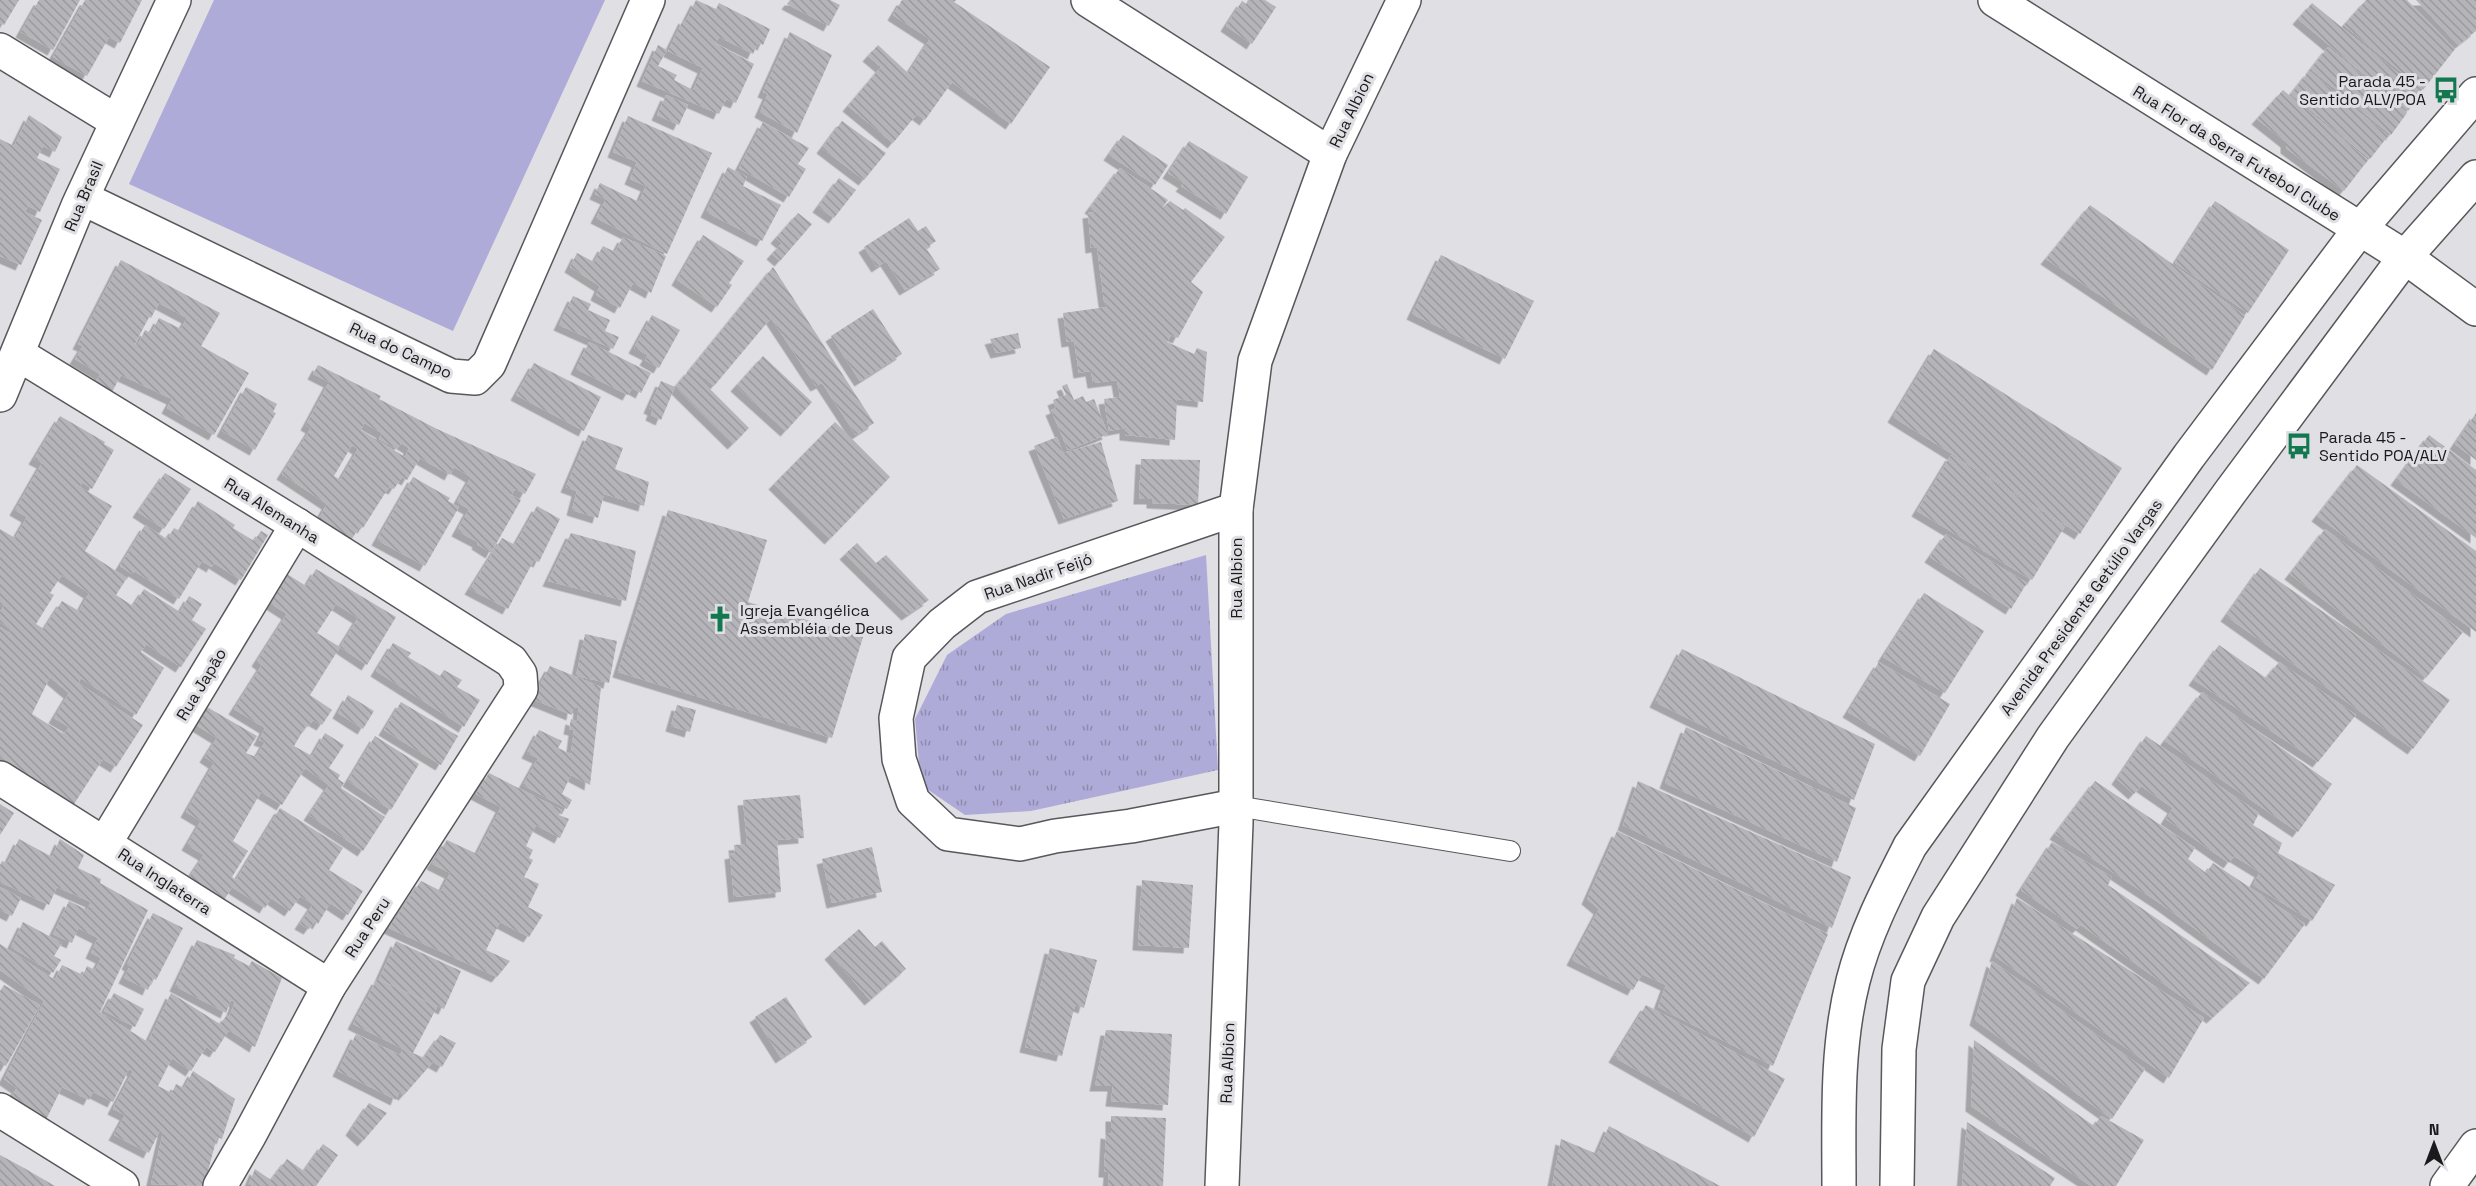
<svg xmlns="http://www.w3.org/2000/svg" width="2476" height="1186" font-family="'Space Grotesk',sans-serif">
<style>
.grass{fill:url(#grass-tufts)}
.pitch{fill:#afabd8}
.building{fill:url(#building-back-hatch);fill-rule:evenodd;filter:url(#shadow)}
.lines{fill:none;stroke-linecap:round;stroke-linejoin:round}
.lane-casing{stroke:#58585c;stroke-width:22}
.street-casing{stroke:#58585c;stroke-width:36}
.secondary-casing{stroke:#58585c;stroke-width:36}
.primary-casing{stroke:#58585c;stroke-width:36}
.lane{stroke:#fff;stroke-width:20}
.street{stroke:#fff;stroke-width:33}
.secondary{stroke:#fff;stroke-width:33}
.primary{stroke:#fff;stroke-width:33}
.labels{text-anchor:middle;stroke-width:6;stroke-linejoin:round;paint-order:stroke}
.poi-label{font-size:16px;fill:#1a1a1c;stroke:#dfdfe4;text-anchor:start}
.street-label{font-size:16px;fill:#1a1a1c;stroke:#dfdfe4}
</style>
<defs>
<pattern id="grass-tufts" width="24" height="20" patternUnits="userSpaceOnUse" patternTransform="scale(1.5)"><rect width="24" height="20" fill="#afabd8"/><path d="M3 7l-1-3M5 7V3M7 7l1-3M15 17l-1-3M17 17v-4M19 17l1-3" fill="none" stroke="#8e8aae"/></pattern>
<pattern id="building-back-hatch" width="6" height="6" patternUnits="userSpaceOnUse" patternTransform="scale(1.5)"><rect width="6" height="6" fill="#b5b4b9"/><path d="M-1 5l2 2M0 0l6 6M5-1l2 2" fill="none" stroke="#9b9a9e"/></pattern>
<filter id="shadow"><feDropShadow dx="-5.5" dy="5.5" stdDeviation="0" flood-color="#0004"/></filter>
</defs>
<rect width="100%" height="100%" fill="#dfdfe4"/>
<polygon class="grass" points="1206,555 1218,770 1031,811 965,815 921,785 915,719 947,655 1006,614"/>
<polygon class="pitch" points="214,0 605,0 453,331 129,184"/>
<g class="building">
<polygon points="0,0 19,0 4,25 0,23"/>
<polygon points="39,0 80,0 53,50 21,32"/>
<polygon points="85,0 142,0 120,43 109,37 87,76 53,57"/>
<polygon points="696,0 716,9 719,3 770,29 763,45 758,43 753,54 719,37 715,43 754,64 736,103 726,99 719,114 642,81 658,45 667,50 658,66 677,75 674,80 693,90 703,68 668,51 684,18 686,20"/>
<polygon points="790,0 830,0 840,5 829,26 787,4"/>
<polygon points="902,0 956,0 954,2 1050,67 1011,124 952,82 925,120 917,114 893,143 848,106 881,67 868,56 878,45 908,73 930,39 893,15"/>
<polygon points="1248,0 1265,0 1276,7 1252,44 1226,26 1242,1 1246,4"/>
<polygon points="2366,0 2407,0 2455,49 2423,90 2344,25"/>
<polygon points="2416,0 2476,0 2476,31 2458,45"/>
<polygon points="2312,3 2422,93 2408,111 2298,19"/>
<polygon points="790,32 832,55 797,133 760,112 768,94 763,92"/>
<polygon points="2328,47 2407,113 2391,135 2311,69"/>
<polygon points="2309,71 2388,136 2370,159 2291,94"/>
<polygon points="2283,90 2368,160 2344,191 2286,148 2286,142 2257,119"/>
<polygon points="666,95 688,105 679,125 657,115"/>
<polygon points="29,115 62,137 55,152 43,146 37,158 60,169 40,212 28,206 25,212 42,220 21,265 0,256 0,139 14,146"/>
<polygon points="628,116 712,153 667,254 596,218 606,199 595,194 600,183 639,202 646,186 630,179 637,162 613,152"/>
<polygon points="842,121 886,153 864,180 822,148"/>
<polygon points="763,122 809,148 798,164 806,169 789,197 739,168"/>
<polygon points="1123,135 1168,165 1155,185 1109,155"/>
<polygon points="1189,141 1248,177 1226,214 1181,186 1184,183 1168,173"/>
<polygon points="728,167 747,177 743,186 781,205 762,241 706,212"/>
<polygon points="1120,168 1168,200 1162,208 1170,201 1183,210 1185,208 1225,237 1191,282 1203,292 1178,338 1171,335 1167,342 1194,354 1197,348 1207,352 1203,402 1177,399 1175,440 1125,435 1125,428 1109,431 1104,399 1120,397 1117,380 1093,383 1091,371 1079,373 1074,341 1067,342 1063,313 1107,307 1104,301 1097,247 1091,248 1088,213 1096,212 1090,208"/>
<polygon points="839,178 856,190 834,218 818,207"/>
<polygon points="2215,201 2289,250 2248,313 2175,263"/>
<polygon points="2090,205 2245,316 2212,370 2046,259"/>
<polygon points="798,213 812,224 780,261 772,254 782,243 776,238"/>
<polygon points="909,218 918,231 926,226 936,241 926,248 940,269 905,290 886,261 877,267 864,247"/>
<polygon points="703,235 744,261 729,283 732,285 717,307 677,280"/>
<polygon points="623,237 666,256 651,293 633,283 620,308 596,295 600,286 570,267 577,253 594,262 603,246 615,252"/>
<polygon points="1441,255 1534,301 1505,359 1412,314"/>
<path d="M121 260 220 313 201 346 249 373 214 435 167 408 172 399 121 375 111 394 94 384 100 374 75 359 83 346 78 344ZM159 303 187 318 181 329 159 318 151 333 145 330 137 346 135 344 149 317 151 318Z"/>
<polygon points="773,267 874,423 856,435 822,383 816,386 771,318 714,386 692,367"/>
<polygon points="573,296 591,304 588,310 610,320 605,331 619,337 613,349 559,325"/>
<polygon points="873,309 902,354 860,381 831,336"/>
<polygon points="652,315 680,330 659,368 645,360 648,355 634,348"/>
<polygon points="1018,333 1021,348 996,353 990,339"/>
<polygon points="589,342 651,373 641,393 632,388 628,395 576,369"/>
<polygon points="1934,349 2122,468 2080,534 1893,417"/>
<polygon points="763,356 812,402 786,431 736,386"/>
<polygon points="534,363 601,397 584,431 516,395"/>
<path d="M318 365 381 396 379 399 437 429 536 474 525 494 515 489 511 495 521 500 491 553 477 544 478 542 457 531 469 509 457 502 471 477 454 467 450 475 420 458 407 480 402 477 394 489 389 487 363 528 360 526 350 542 317 522 327 504 282 474 311 428 306 425 329 382 313 374ZM364 423 382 433 379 439 397 449 401 443 409 448 405 457 361 430ZM352 445 358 449 340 480 334 476Z"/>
<polygon points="690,369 749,428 733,444 675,387"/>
<polygon points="661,381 675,387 661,420 651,415 653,410 649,408"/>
<polygon points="1067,384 1074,400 1083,396 1086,402 1094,399 1108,434 1068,450 1051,410 1056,408 1053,400 1066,395 1062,386"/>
<polygon points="246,387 277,404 273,412 276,413 255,450 222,431"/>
<polygon points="2476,413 2476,460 2455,444"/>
<path d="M60 416 105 442 104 444 114 450 92 489 82 482 80 487 112 506 85 551 127 578 116 595 133 606 144 589 180 612 189 596 202 604 192 620 206 629 181 667 146 644 141 652 164 668 136 715 81 678 78 683 143 725 116 767 103 759 74 804 0 756V627L9 633 11 629 0 622V612L4 606 0 604V529L15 538 27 517 15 510 42 463 34 459ZM62 575 89 593 79 611 62 601 44 629 36 624 54 595 50 593ZM50 677 69 693 54 718 69 727 64 734 32 714Z"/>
<polygon points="835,422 890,477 830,539 774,484"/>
<polygon points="588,435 623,448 615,469 649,482 644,506 604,494 598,518 572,510 577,491 566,487"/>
<polygon points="2429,435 2476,470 2476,538 2396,480"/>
<polygon points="1057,437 1063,453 1101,442 1118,501 1064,519 1034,446"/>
<polygon points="1951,455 2065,526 2032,580 1917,511"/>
<polygon points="1141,459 1200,460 1198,505 1152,503 1152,499 1139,499"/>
<polygon points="2357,465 2476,551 2476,632 2317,516"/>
<polygon points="165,473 191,489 164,529 138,512"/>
<polygon points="413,477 450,498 448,501 459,507 425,566 377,540"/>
<polygon points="198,501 235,525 233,528 254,541 261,531 268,535 241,580 214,563 212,567 202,561 179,599 134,571 132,574 120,566 145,525 167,539 174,528 180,531"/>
<polygon points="537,506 560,519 539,562 534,560 508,609 470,589 502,538 515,545"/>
<polygon points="668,510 767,540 748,602 863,637 832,738 618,672"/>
<polygon points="2325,529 2463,632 2426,678 2290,574"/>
<polygon points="571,533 636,551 626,601 548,581"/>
<polygon points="1946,534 2027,583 2011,609 1930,557"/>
<polygon points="857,543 876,563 886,555 929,600 907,615 845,554"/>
<polygon points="2260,568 2450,700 2413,749 2226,616"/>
<polygon points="316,569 396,617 367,665 340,647 358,618 336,604 317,633 340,647 310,695 332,710 322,725 313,720 308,727 306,726 294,746 312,756 325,733 344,745 329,768 340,775 338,779 344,783 341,788 385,817 363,851 309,815 329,785 305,768 282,805 261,792 233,841 248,851 232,877 236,880 280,808 343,848 329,870 363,891 348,915 330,903 318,924 315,921 309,929 300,924 313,904 300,896 290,911 271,898 265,908 232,887 223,902 188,879 204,855 187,845 201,821 186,812 214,763 205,757 217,738 196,725 207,707 257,736 246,753 256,757 265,742 259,740 265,728 234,709 262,665 257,661 287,614 270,603 287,574 306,586"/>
<polygon points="1924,593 1984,631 1945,693 1883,657"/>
<polygon points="585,634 617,641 609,683 576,676"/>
<polygon points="393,643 411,653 408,657 440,676 444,670 462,680 457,687 480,700 464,727 376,671"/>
<polygon points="2219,645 2266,678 2279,662 2356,715 2318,762 2194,680"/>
<polygon points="1682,649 1875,744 1854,800 1655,702"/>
<polygon points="1879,662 1950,704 1920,756 1848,712"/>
<polygon points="550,666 601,687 590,785 571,775 562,794 572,800 567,809 523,785 538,758 527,753 539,730 562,741 558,748 571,754 574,730 569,729 571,719 577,721 579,708 573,708 572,715 532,699"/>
<polygon points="2202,692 2332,784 2298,832 2165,741"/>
<polygon points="348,695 374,711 363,729 338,713"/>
<polygon points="401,702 458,736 441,765 384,730"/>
<polygon points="677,705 696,710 690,732 671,726"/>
<polygon points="1686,727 1856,808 1837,862 1665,783"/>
<polygon points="375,736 419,764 391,810 348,781"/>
<polygon points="2146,736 2259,813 2253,825 2282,843 2278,853 2335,885 2312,921 2253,885 2260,872 2234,856 2229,863 2166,819 2173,808 2141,786 2134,794 2117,779"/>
<polygon points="489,773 562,810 559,815 569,819 560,838 536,825 526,846 533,850 529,858 533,860 524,877 539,884 528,907 543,915 529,937 500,922 486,950 510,961 497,977 389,928 421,881 441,891 450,873 432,864 447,840 477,854 501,807 476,794"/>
<polygon points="1638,781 1851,877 1832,928 1623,825"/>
<polygon points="2095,781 2195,848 2188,859 2206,873 2213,863 2305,924 2264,979 2161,904 2055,834"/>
<polygon points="800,795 804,838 777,840 781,892 734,897 730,854 735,853 734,845 747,844 743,800"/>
<polygon points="0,804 14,813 0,835"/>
<polygon points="1617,831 1828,934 1773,1066 1658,1007 1666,985 1642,974 1633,990 1572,960 1599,909 1587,899"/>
<polygon points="19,839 52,857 60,839 84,855 78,868 101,879 100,883 148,910 100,1012 148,1042 171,993 220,1024 227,1015 229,1017 235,1002 231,1000 226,1013 175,986 197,940 235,955 234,958 249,966 252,961 282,978 255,1047 229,1030 215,1052 206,1047 191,1071 172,1058 158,1086 172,1093 176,1084 184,1088 193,1071 235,1099 222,1139 217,1137 204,1186 151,1184 163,1132 160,1130 149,1153 114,1135 125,1115 113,1109 133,1071 129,1069 113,1102 93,1092 89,1100 62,1087 45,1122 28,1110 30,1107 12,1095 17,1088 4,1079 44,1001 0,970 0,944 55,980 62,965 83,975 87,966 95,970 101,958 91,953 98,938 78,928 72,943 53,934 69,901 87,910 91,902 57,887 49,905 0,882 0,865 2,861 7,863"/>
<polygon points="2052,842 2112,877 2108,885 2250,983 2212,1018 2081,925 2077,929 2021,890"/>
<polygon points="872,847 882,892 832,903 822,859"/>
<polygon points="1142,880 1193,885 1189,948 1138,945"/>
<polygon points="0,887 21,898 12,916 0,910"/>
<polygon points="2017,898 2204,1018 2169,1078 1995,956"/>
<polygon points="153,913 183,928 156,980 153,978 148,990 124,978 130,966 127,964"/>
<polygon points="23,922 62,943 54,956 61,960 53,973 11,947"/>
<polygon points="859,929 875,947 882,941 906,969 870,1000 830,954"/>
<polygon points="396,941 461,971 444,1009 379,979"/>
<polygon points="1050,948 1097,960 1084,1008 1075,1005 1062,1056 1025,1047"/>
<polygon points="1992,961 2145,1069 2112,1119 1975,1020"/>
<polygon points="377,979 437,1007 413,1053 424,1058 440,1035 456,1043 442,1067 433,1062 404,1095 399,1092 396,1100 338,1071 356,1034 400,1055 403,1049 353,1024"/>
<polygon points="4,985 40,1005 6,1066 0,1063 0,991"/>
<polygon points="114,993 144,1009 135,1027 104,1011"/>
<polygon points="786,997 812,1037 781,1058 755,1017"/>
<polygon points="1646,1005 1785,1079 1754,1137 1614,1057"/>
<polygon points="1106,1030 1172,1034 1168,1105 1111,1101 1113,1086 1095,1086"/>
<polygon points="1974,1040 2094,1126 2101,1116 2144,1140 2116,1186 2091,1186 1971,1106"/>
<polygon points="369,1103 387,1113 363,1141 351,1130"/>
<polygon points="1111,1116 1166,1118 1163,1186 1108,1186 1109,1172 1104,1172 1106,1133 1111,1134"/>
<polygon points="1967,1122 2055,1178 2050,1186 1962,1186"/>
<polygon points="1609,1126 1720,1186 1552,1186 1561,1139 1597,1154"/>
<polygon points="323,1144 338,1155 316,1186 248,1186 255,1169 271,1180 287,1159 304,1171"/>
<polygon points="0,1155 24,1168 55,1186 0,1186"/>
</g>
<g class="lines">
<g class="lane-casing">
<polyline id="lane" points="1236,806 1510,851"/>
</g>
<g class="street-casing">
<g id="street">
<polyline points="1088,0 1330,154"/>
<polyline points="0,50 116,121"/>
<polyline points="82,198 451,376 475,378 489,364 648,0"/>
<polyline points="18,354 297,525 511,661 520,674 521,689 329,986 249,1136 220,1186"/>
<polyline points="0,395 78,206 174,0"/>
<polyline points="0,778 329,986"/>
<polyline points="1236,806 1131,826 1055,836 1020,844 948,834 913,801 899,759 896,718 909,658 942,624 977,597 1236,509"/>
<polyline points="105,843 297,525"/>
<polyline points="0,1110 122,1186"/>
<polyline points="1222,1186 1236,823 1236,509 1255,361 1330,154 1404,0"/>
</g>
</g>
<g class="secondary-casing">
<g id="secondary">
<polyline points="1995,0 2405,257 2476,309"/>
<polyline points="2447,1186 2476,1146"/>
</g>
</g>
<g class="primary-casing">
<g id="primary">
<path d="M1839 1186C1839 1117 1836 1048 1853 981 1865 933 1888 889 1910 846L2189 456 2359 230 2476 94"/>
<polyline points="1897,1186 1899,1049 1908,981 1938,917 2053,737 2231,491 2405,257 2476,177"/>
</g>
</g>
<use href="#lane" class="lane"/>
<use href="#street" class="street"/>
<use href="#secondary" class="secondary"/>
<use href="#primary" class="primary"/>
</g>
<defs>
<g id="bus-bare" transform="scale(2.07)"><path d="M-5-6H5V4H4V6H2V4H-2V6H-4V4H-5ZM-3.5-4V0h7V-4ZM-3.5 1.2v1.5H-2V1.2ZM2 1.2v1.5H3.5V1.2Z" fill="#137850" stroke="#dfdfe4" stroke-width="2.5" paint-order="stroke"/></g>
<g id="church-bare" transform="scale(2.07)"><path d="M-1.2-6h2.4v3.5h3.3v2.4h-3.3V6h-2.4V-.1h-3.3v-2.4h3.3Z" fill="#137850" stroke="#dfdfe4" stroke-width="2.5" paint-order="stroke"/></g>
</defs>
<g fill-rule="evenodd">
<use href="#bus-bare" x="2446" y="90"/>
<use href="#bus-bare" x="2299" y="446"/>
<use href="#church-bare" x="720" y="619"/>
</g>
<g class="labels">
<g class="poi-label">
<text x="2426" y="87" text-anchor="end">Parada 45 -<tspan x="2426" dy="18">Sentido ALV/POA</tspan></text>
<text x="2319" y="443">Parada 45 -<tspan x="2319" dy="18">Sentido POA/ALV</tspan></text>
<text x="740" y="616">Igreja Evangélica<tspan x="740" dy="18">Assembléia de Deus</tspan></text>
</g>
<g class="street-label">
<text transform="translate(1351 110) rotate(-64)" y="6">Rua Albion</text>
<text transform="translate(2237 153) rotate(32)" y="6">Rua Flor da Serra Futebol Clube</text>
<text transform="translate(83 196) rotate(-67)" y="6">Rua Brasil</text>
<text transform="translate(401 350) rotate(25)" y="6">Rua do Campo</text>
<text transform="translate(272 510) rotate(32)" y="6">Rua Alemanha</text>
<text transform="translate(1038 576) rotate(-19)" y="6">Rua Nadir Feijó</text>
<text transform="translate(1236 578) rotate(-90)" y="6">Rua Albion</text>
<text transform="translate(2081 607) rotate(-54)" y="6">Avenida Presidente Getúlio Vargas</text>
<text transform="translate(201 684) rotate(-59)" y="6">Rua Japão</text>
<text transform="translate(165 881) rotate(33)" y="6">Rua Inglaterra</text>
<text transform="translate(367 927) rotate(-57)" y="6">Rua Peru</text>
<text transform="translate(1227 1063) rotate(-88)" y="6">Rua Albion</text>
</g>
</g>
<g transform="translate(2434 1144)" stroke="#dfdfe4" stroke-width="4.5" paint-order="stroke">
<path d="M0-4.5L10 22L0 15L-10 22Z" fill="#1a1a1c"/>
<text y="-9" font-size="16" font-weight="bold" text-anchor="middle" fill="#1a1a1c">N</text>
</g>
</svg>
